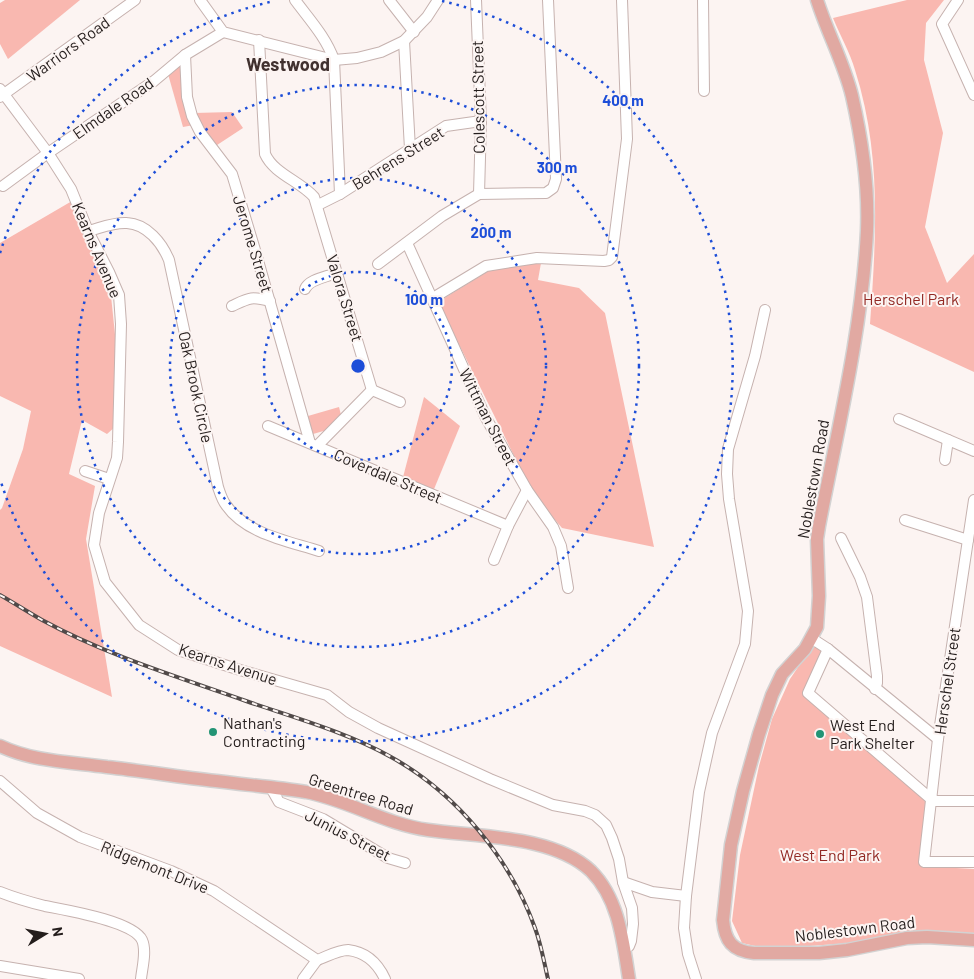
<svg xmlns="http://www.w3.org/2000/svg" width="974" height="979" font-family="Barlow,sans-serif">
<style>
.green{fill:#f9b8b0}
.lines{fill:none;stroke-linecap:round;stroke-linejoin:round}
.minor-casing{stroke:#c6b2af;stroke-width:12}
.major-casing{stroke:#d3d2d2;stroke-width:15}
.minor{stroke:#fff;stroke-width:10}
.major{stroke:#e1a9a2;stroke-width:12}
.rail-casing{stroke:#514a49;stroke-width:4}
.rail{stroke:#fcf4f2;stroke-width:2;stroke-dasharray:5.5;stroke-linecap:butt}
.ring{fill:none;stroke:#1d4ed8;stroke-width:2.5;stroke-dasharray:2.5 5}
.poi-dot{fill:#239475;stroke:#fcf4f2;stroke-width:2}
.labels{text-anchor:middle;stroke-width:4;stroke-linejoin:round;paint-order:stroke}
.street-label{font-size:16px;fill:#241d1c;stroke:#fcf4f2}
.park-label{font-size:16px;fill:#922924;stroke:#fcf4f2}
.poi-label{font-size:16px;fill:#241d1c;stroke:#fcf4f2;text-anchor:start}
.neighbourhood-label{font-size:18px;font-weight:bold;fill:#41312f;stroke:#fcf4f2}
.centre{fill:#1d4ed8;stroke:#fcf4f2;stroke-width:2.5}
.ring-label{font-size:15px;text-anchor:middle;font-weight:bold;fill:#1d4ed8;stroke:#fcf4f2;stroke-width:4;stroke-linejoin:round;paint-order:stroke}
</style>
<rect width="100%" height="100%" fill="#fcf4f2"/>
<g class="green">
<polygon points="5,0 80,0 8,59 0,44 0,3"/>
<path d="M907 0H944L926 23 924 60 943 133 925 227 947 283 974 254V372L870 324C876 238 882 154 855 70 850 53 840 35 833 18Z"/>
<polygon points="182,65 194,125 183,127 168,74"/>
<polygon points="232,112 243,128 214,147 194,113"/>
<polygon points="72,201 111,296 116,344 116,426 107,434 82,420 69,474 95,486 86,539 112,697 0,646 0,510 2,508 23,449 31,411 0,396 0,243"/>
<polygon points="525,263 541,263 538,280 579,288 605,313 654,547 562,528 533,494 438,302 490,270"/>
<polygon points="424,397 460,426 432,494 402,481"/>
<polygon points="339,407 341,415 327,430 313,434 308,416"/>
<polygon points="813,645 823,652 804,694 923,797 926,804 919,859 920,866 974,869 974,934 768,949 742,943 732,921 740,855 759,766 772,719 790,679"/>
</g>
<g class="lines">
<g class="minor-casing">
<g id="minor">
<polyline points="200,0 223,32 334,60 357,58 381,52 404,41 427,17 438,0"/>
<path d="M295 0C309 19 326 37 334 60L340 194"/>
<polyline points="389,0 414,32"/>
<polyline points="476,0 481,121 479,194"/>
<polyline points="703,0 704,91"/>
<polyline points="958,0 942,24 974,95"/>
<path d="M259 40 265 154C274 174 300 181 314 197L372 390"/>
<polyline points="404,41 410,149"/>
<polyline points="185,55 187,97 192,116 200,132 232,174 255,250 310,443"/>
<polyline points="0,89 48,153 71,189 88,231 109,272 119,295 121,324 118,442 117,458 99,513 94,545 105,582 139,625 178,650 240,670 327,695 349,712 378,728 490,779 553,805 585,811 595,815 606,825 612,838 619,859 623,882 632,908 633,924 631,941 629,946 624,949"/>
<polyline points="0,97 135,0"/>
<polyline points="3,186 48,153 154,81 185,55 223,32"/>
<polyline points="318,205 340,194 446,126 481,121"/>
<path d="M88 231C100 228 114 222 127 223 147 224 162 243 169 260L218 487C220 493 222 500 226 505 246 534 288 541 319 551"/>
<polyline points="407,243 486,418 527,490 553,527 561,546 568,588"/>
<polyline points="378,264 442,216 479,194 546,193 553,188 556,179 548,0"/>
<path d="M305 289C309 279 327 277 336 273"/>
<polyline points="433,298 486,266 537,258 604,261 609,260 612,257 627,139 622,0"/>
<path d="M232 306C249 298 251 296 270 301"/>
<polyline points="372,390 400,402"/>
<polyline points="899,419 974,451"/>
<polyline points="268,426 508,526"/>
<polyline points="317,446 372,390"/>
<polyline points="945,460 948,440"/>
<polyline points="85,471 109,479"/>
<polyline points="974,500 938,739 924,862 974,862"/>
<polyline points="905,520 968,540"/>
<polyline points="841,538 860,577 867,597 877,676 877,683 875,689"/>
<polyline points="494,560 508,526 527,490"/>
<polyline points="811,638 828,649 938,739"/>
<polyline points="828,649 808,693 931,799 936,801 974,801"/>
<path d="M0 781 37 813 80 837 171 871 214 891 317 960C326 957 338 950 348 950 366 952 378 964 385 979"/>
<polyline points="271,788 279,802 323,819 388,858 405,863"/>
<polyline points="623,882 652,892 686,896"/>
<path d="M0 892C15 898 29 902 45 906 65 910 133 921 142 940 147 951 142 968 141 979"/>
<polyline points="0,966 79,979"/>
<polyline points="303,979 317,960"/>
<polyline points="696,979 688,954 684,928 686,896 699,792 712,733 745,644 748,611 729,499 727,474 728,449 755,356 765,310"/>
</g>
</g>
<g class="major-casing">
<g id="major">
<path d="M817 0C827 32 844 63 852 96 862 140 869 186 867 231 862 330 838 428 819 526L817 539 819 596 817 627 805 649 782 674 772 695 759 734 743 791 731 845 723 920C725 941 732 951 754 953H819L847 950 907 938 927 937 974 940"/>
<path d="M0 746C34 762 71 762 107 767 143 771 179 777 216 781 246 785 276 787 306 792 348 800 385 824 428 830 477 837 553 835 591 871 619 899 623 941 629 979"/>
</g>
</g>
<use href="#minor" class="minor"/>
<use href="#major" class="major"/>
<g class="rail-casing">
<path id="rail" d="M0 595C14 603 28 612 42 620 106 655 178 677 246 701 295 718 346 732 391 757 456 793 510 858 535 928 541 944 544 962 548 979"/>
</g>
<use href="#rail" class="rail"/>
</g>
<g class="ring">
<circle cx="358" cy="366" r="94"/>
<circle cx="358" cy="366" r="188"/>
<circle cx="358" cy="366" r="281"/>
<path d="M0 253A375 375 0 0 1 274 1M442 1A375 375 0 1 1 0 479"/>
</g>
<g class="poi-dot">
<circle cx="213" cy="732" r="5"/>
<circle cx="820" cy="734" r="5"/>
</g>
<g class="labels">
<g class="street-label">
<text transform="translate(68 49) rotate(-36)" y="6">Warriors Road</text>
<text transform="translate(478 97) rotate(-91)" y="6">Colescott Street</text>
<text transform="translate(113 108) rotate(-35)" y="6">Elmdale Road</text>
<text transform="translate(398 158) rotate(-32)" y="6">Behrens Street</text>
<text transform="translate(253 244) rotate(73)" y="6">Jerome Street</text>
<text transform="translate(97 250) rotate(67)" y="6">Kearns Avenue</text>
<text transform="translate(345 298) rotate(73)" y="6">Valora Street</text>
<text transform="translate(196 387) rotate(78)" y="6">Oak Brook Circle</text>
<text transform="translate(488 417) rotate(63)" y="6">Wittman Street</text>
<text transform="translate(388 476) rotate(23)" y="6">Coverdale Street</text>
<text transform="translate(813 479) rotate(-80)" y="6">Noblestown Road</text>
<text transform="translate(228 664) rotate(18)" y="6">Kearns Avenue</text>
<text transform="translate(947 681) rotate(-82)" y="6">Herschel Street</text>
<text transform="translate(361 794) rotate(17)" y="6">Greentree Road</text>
<text transform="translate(348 835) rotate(27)" y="6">Junius Street</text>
<text transform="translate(155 867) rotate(22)" y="6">Ridgemont Drive</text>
<text transform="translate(855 929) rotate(-7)" y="6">Noblestown Road</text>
</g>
<g class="park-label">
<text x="911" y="305">Herschel Park</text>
<text x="830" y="861">West End Park</text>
</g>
<g class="poi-label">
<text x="223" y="729">Nathan's<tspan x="223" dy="18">Contracting</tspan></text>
<text x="830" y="731">West End<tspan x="830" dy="18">Park Shelter</tspan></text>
</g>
<g class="neighbourhood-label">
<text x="288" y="71">Westwood</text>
</g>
</g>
<circle cx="358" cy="366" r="8" class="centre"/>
<g class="ring-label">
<text x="623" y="106">400 m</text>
<text x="557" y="173">300 m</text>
<text x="491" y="238">200 m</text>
<text x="424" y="305">100 m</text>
</g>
<g transform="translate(45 934) rotate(80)" stroke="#fcf4f2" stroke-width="4" paint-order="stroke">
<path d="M0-4L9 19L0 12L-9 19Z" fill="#241d1c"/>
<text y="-8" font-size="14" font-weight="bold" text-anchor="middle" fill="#241d1c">N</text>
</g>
</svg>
